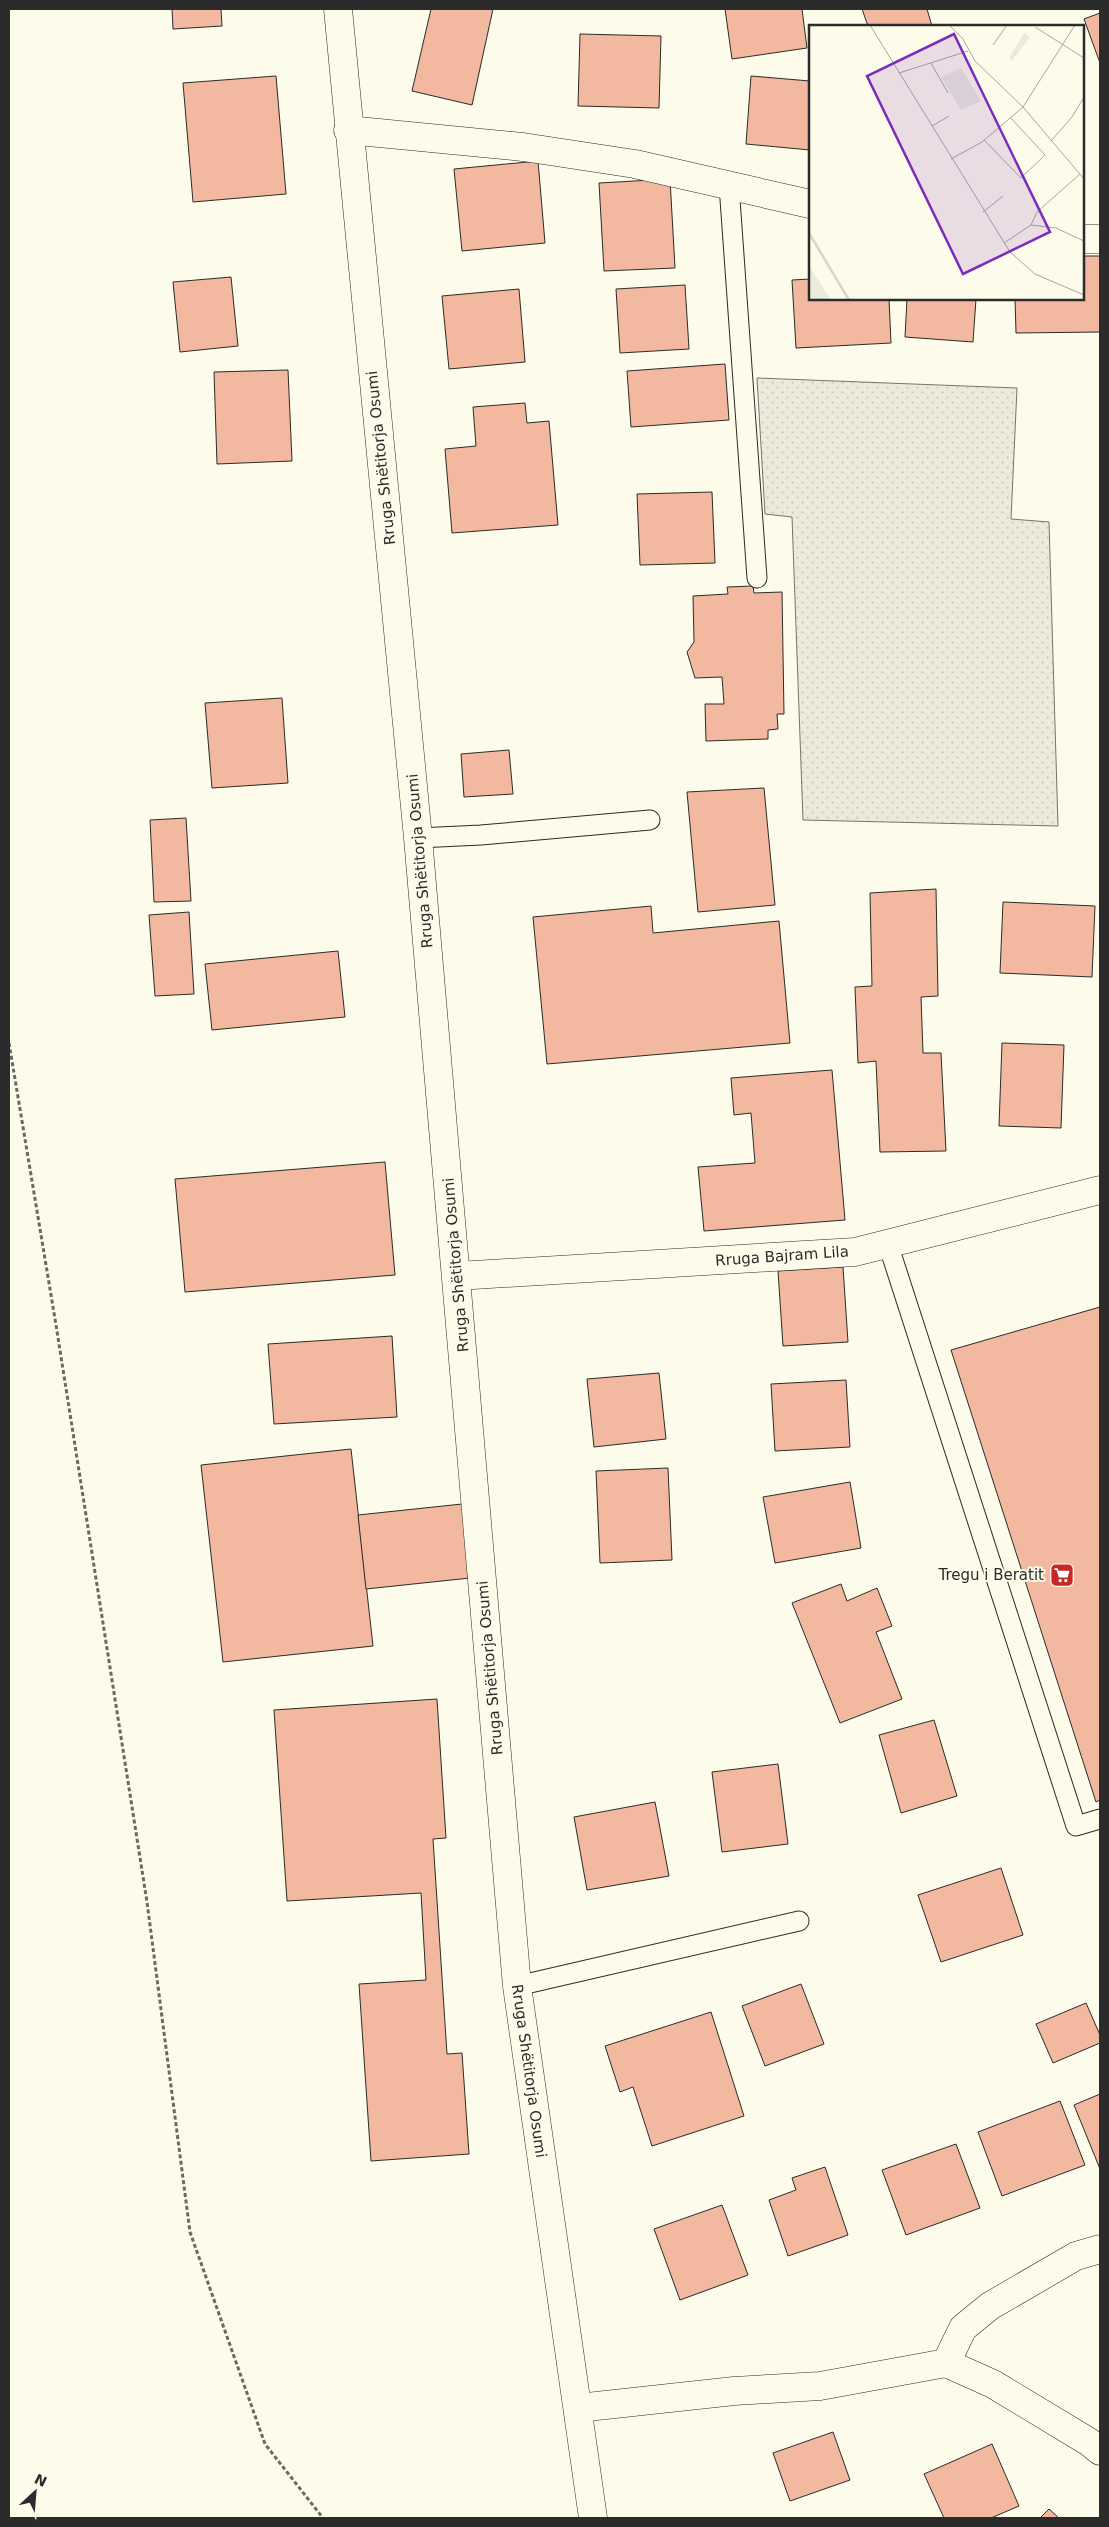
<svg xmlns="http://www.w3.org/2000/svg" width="1109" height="2527" font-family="'DejaVu Sans',sans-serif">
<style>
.green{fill:url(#green-dots);stroke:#74746e}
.building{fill:#f2b8a0;stroke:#2b2b2b}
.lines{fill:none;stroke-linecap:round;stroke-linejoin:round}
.service-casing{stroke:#2b2b2b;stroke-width:21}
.minor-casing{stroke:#2b2b2b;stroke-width:29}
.secondary-casing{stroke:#2b2b2b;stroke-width:29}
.path{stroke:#6a6964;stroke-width:3;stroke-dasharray:4 2.5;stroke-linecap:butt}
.service{stroke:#fdfbea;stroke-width:19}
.minor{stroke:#fdfbea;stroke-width:28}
.secondary{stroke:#fdfbea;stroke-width:28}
.labels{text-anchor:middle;stroke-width:4;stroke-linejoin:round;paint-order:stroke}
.street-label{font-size:15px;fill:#2b2b2b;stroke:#fdfbea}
.poi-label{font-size:15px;fill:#2b2b2b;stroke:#fdfbea;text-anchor:end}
.inset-river{fill:none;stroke:#d8d7c9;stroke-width:2.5}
.inset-road{fill:none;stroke:#a9a89e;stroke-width:1}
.view{fill:#7b2cbf;fill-opacity:0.15;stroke:#7b2cbf;stroke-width:2.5}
.inset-edge{fill:none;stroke:#2b2b2b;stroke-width:2.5}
</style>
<defs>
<pattern id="green-dots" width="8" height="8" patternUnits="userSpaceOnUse" patternTransform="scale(1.25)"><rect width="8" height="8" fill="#ecebdb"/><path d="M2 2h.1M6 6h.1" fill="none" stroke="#cbcabc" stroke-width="1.8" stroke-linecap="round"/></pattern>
</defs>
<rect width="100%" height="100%" fill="#fdfbea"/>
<polygon class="green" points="757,378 1017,388 1011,519 1049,522 1058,826 803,820 792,517 765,514"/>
<g class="building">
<polygon points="172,9 228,9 221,9 222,26 173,29"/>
<polygon points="431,9 493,9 472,105 412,91"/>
<polygon points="725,9 802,9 807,48 732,59"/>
<polygon points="862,9 927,9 932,26 868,26"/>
<polygon points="1100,13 1100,63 1084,19"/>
<polygon points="580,34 661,36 659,108 578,106"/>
<polygon points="276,76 286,194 193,202 183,83"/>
<polygon points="751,76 810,81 810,150 746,144"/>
<polygon points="538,161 545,243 462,251 454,169"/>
<polygon points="670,179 675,268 604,271 599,183"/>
<polygon points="1083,256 1100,256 1100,332 1016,333 1015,299 1083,299"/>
<polygon points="231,277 238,346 180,352 173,282"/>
<polygon points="810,279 810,299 889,299 891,343 796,348 792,280"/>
<polygon points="685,285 689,349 620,353 616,289"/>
<polygon points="519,289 525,362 449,369 442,296"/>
<polygon points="907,299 976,299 973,342 905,337"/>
<polygon points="725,364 729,420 631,427 627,371"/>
<polygon points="288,370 292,461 217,464 214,372"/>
<polygon points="525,403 527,423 549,421 558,525 452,533 445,449 476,446 473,407"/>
<polygon points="712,492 715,563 640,565 637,494"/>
<polygon points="753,586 754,593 782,592 784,714 777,714 778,729 768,730 768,739 706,741 705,704 724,704 722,677 695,678 687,652 694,642 693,596 728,594 727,587"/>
<polygon points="282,698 288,783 212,788 205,703"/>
<polygon points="509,750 513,794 464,797 461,754"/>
<polygon points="764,788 775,905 698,912 687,792"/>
<polygon points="186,818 191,901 154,902 150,820"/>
<polygon points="936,889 938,996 921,997 923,1053 941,1053 946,1151 880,1152 876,1061 858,1063 855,987 872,986 870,893"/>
<polygon points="1003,902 1095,906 1092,977 1000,973"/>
<polygon points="651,906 653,933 779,921 790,1043 547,1064 533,917"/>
<polygon points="189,912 194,994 155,996 149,915"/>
<polygon points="338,951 345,1017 212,1030 205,964"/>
<polygon points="1002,1043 1064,1045 1061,1128 999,1126"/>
<polygon points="832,1070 845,1220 704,1231 698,1167 755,1163 751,1113 734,1115 731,1078"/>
<polygon points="385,1162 395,1275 185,1292 175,1179"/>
<polygon points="843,1267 848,1342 783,1346 778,1271"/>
<polygon points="1100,1307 1100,1800 1096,1802 951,1350"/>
<polygon points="392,1336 397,1417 274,1424 268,1344"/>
<polygon points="659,1373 666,1439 594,1447 587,1379"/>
<polygon points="846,1380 850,1447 775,1451 771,1384"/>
<polygon points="351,1449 373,1646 223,1662 201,1465"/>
<polygon points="668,1468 672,1560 600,1563 596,1471"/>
<polygon points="850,1482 861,1548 775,1563 763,1497"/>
<polygon points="462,1504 470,1578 366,1589 358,1515"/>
<polygon points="841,1584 847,1601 877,1588 892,1626 876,1632 902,1699 840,1723 792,1603"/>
<polygon points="437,1699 446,1838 433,1839 447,2054 462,2053 469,2154 371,2161 359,1984 426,1980 421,1893 287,1901 274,1710"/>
<polygon points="934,1720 957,1796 901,1813 879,1735"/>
<polygon points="778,1764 788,1844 722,1852 712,1772"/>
<polygon points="655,1802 669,1876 587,1890 574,1817"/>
<polygon points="1001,1868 1023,1935 941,1962 918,1895"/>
<polygon points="801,1984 824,2044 765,2066 742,2006"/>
<polygon points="1086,2003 1100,2035 1100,2043 1053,2063 1036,2024"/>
<polygon points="711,2012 744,2116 652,2146 633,2087 620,2092 605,2046"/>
<polygon points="1100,2094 1100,2169 1074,2105"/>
<polygon points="1060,2101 1085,2165 1002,2196 978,2132"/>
<polygon points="956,2144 980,2208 906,2235 882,2170"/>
<polygon points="825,2167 848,2235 788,2256 769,2200 796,2190 792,2178"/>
<polygon points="722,2205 748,2275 680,2300 654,2229"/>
<polygon points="833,2432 850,2480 790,2501 773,2453"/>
<polygon points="992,2444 1019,2506 991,2518 944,2518 924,2474"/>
<polygon points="1049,2509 1059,2518 1040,2518"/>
</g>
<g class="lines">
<g class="service-casing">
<g id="service">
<polyline points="729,185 757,578"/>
<polyline points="418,838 481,835 650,820"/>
<polyline points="888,1244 1076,1826 1100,1819"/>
<polyline points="517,1986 799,1921"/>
</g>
</g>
<g class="minor-casing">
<g id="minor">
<polyline points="348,130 523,147 635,164 810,204"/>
<polyline points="1083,239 1100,239"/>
<polyline points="457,1276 855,1252 1100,1190"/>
<polyline points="946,2363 993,2384 1089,2442 1100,2451"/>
<polyline points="578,2408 734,2391 820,2386 946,2363 963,2328 990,2306 1076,2256 1100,2249"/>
</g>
</g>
<g class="secondary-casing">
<polyline id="secondary" points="338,9 418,838 517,1986 593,2518"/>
</g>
<polyline class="path" points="9,1043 56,1325 147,1902 190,2232 265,2444 323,2518"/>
<use href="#service" class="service"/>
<use href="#minor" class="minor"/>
<use href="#secondary" class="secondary"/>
</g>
<defs>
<g id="supermarket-square" transform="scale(1.25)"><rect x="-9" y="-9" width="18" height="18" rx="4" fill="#c62828" stroke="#fdfbea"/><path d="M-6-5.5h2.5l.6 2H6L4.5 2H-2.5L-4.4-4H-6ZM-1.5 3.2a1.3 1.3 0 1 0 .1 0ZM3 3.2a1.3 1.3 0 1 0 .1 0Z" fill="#fff"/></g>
</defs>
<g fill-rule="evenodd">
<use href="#supermarket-square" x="1062" y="1575"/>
</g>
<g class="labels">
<g class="street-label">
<text transform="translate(381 458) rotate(-96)" y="5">Rruga Shëtitorja Osumi</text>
<text transform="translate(420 861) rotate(-95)" y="5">Rruga Shëtitorja Osumi</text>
<text transform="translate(782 1256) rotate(-4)" y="5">Rruga Bajram Lila</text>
<text transform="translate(456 1265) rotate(-95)" y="5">Rruga Shëtitorja Osumi</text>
<text transform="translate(490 1668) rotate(-95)" y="5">Rruga Shëtitorja Osumi</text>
<text transform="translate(529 2071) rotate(82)" y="5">Rruga Shëtitorja Osumi</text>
</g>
<g class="poi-label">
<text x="1044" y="1580">Tregu i Beratit</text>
</g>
</g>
<g transform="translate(809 25)">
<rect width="275" height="275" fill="#fdfbea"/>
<path d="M152 43 172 76 152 85 132 52Z" fill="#ecebdb"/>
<path d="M215 8 221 12 203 36 200 33ZM0 241 17 267 22 275H0Z" fill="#ecebdb"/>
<path class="inset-river" d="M0 208 40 275"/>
<path class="inset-road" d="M61 0 201 227 226 249 275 270M140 0 154 14 166 36 214 82 275 154M226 2 275 33M184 20 198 0M122 38 139 68M90 48 159 26M123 101 140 91M175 115 212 153 236 130 201 92M242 116 263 92 275 72M142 134 173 117 214 82 266 0M174 187 194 171M222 200 247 203 275 216M195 218 222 200 228 187 271 149"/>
<path class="view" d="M145 9 241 207 154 249 58 51Z"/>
<rect width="275" height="275" class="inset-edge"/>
</g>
<rect width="1109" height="2527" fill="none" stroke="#2b2b2b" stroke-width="20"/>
<g transform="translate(35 2492) rotate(26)" stroke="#fdfbea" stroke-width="4" paint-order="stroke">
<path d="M0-4L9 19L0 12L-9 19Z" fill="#2b2b2b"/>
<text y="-8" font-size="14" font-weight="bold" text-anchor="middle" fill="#2b2b2b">N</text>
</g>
</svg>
